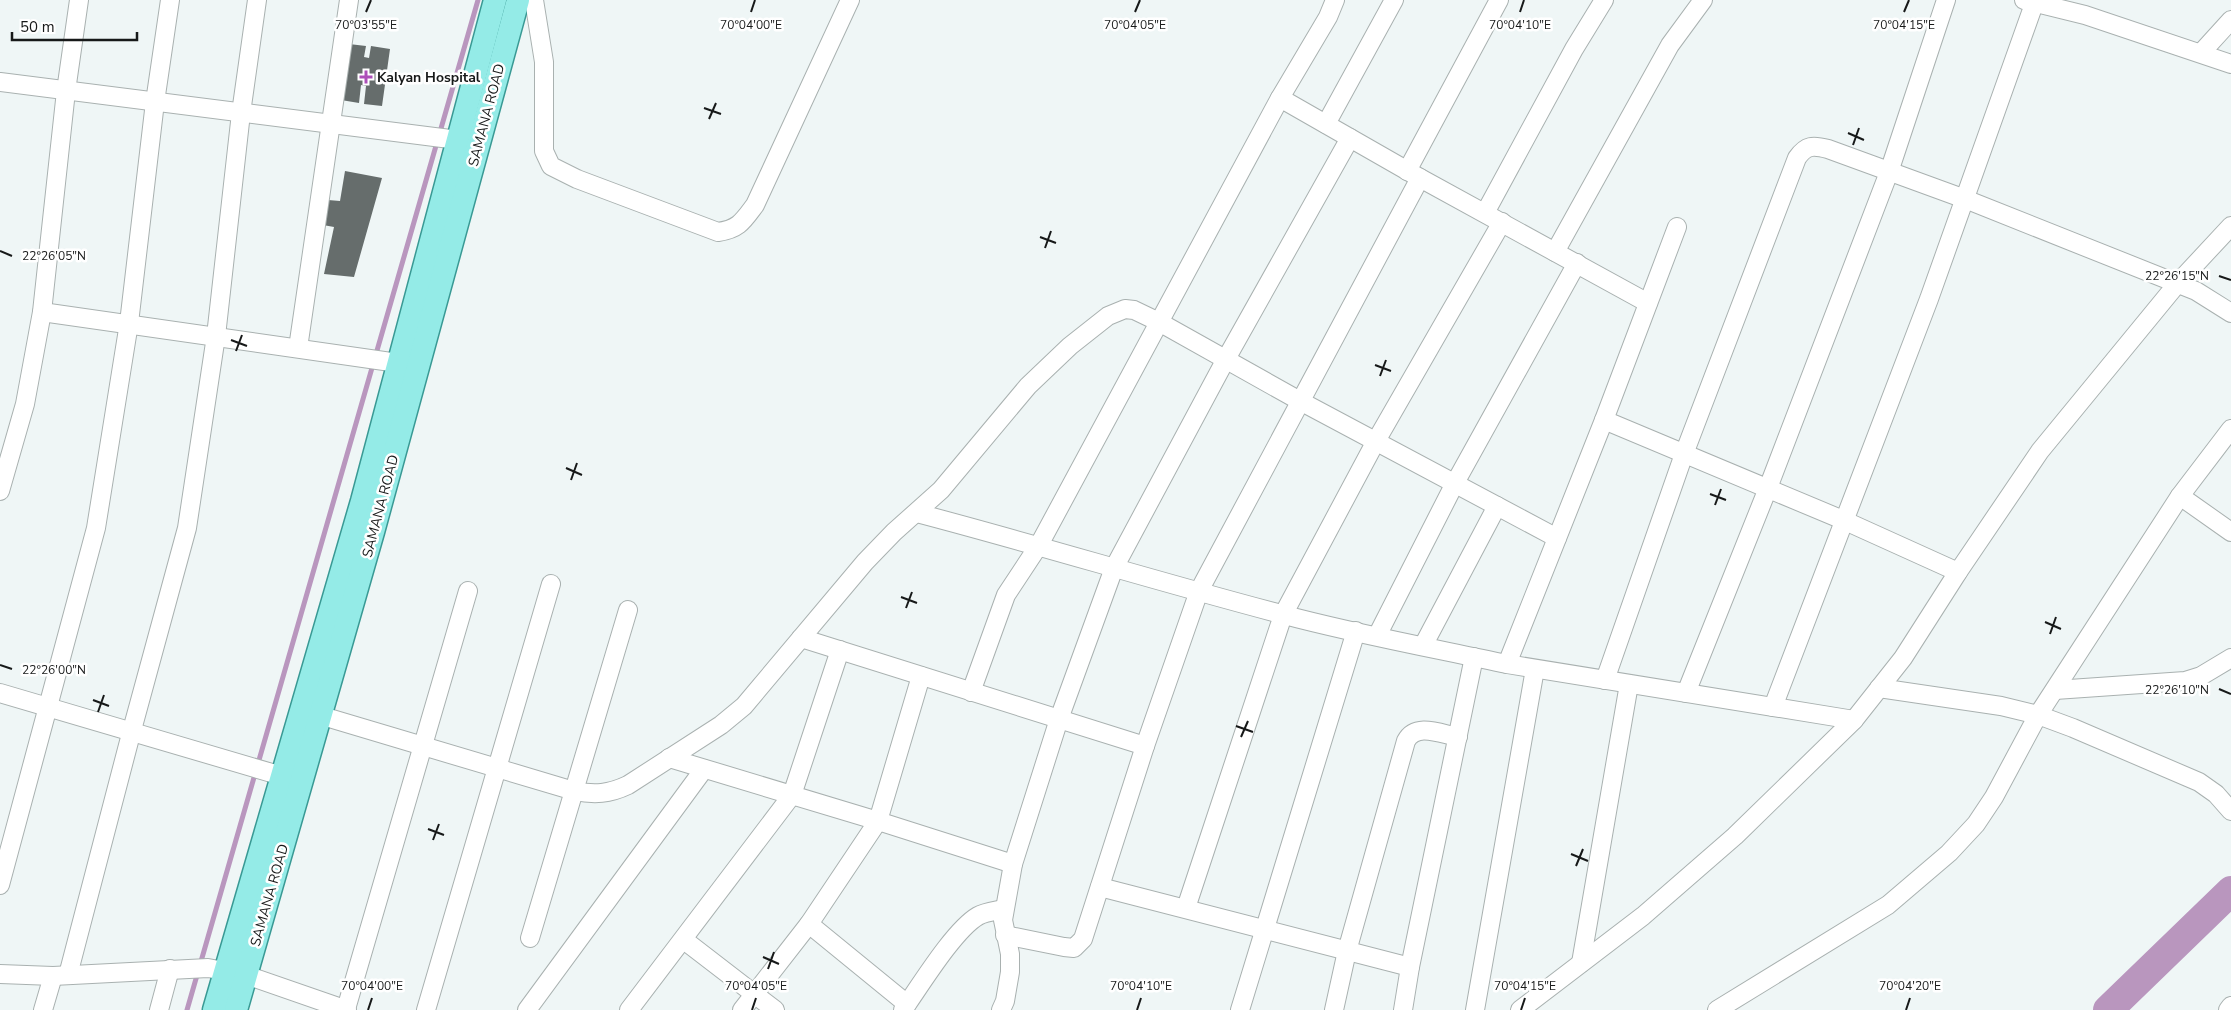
<svg xmlns="http://www.w3.org/2000/svg" width="2231" height="1010" font-family="'Nunito Sans',sans-serif">
<style>
.lines{fill:none;stroke-linecap:round;stroke-linejoin:round}
.stream{stroke:#b996be;stroke-width:5}
.river{stroke:#b996be;stroke-width:30}
.building{fill:#666d6c}
.minor-casing{stroke:#a9b1b0;stroke-width:20}
.major-casing{stroke:#399994;stroke-width:25}
.minor{stroke:#fff;stroke-width:18}
.major{stroke:#94ebe7;stroke-width:22}
.ticks{fill:none;stroke:#171919;stroke-width:2}
.poi-dot{fill:#ad4fb9;stroke:#fff;stroke-width:2}
.labels{text-anchor:middle;stroke-width:5;stroke-linejoin:round;paint-order:stroke}
.poi-label{font-size:14px;font-weight:bold;fill:#171919;stroke:#fff;text-anchor:start}
.street-label{font-size:14px;fill:#171919;stroke:#fff}
.ticks-label{font-size:12px;text-anchor:middle;fill:#171919;stroke:#fff;stroke-width:5;stroke-linejoin:round;paint-order:stroke}
</style>
<rect width="100%" height="100%" fill="#eff6f6"/>
<g class="lines">
<polyline class="stream" points="187,1010 478,0"/>
<polyline class="river" points="2108,1010 2231,891"/>
</g>
<g class="building">
<polygon points="349,44 366,46 364,57 369,58 371,46 390,49 382,106 364,104 366,86 361,85 359,103 341,100"/>
<polygon points="345,171 382,178 354,277 324,274 334,227 323,225 328,200 340,201"/>
</g>
<g class="lines">
<g class="minor-casing">
<g id="minor">
<path d="M534 0 544 62V151L551 166 577 179 718 232C739 229 743 221 755 205L850 0"/>
<polyline points="2024,0 2085,15 2231,64"/>
<polyline points="2201,53 2231,20"/>
<polyline points="0,82 458,140 470,144"/>
<polyline points="1280,98 1420,178 1648,303"/>
<polyline points="1326,124 1394,0"/>
<polyline points="1407,171 1499,0"/>
<polyline points="1485,213 1574,49 1604,0"/>
<polyline points="1555,252 1670,45 1703,0"/>
<polyline points="42,312 398,363"/>
<polyline points="298,348 349,0"/>
<polyline points="1604,420 1843,520 1958,572"/>
<polyline points="0,491 25,404 42,312 66,91 79,0"/>
<polyline points="2180,496 2231,532"/>
<path d="M917 513C1039 545 1159 582 1281 614 1355 634 1432 648 1507 664L1854 720"/>
<polyline points="1377,636 1455,483 1577,263"/>
<polyline points="801,638 1145,746"/>
<polyline points="1423,646 1497,506"/>
<polyline points="1507,664 1604,420 1677,227"/>
<path d="M1605 680 1684 454 1797 158C1806 145 1813 145 1828 149L1965 199 2196 291 2231 313"/>
<polyline points="1879,688 2001,706 2038,715 2073,728 2199,782 2216,794 2231,811"/>
<polyline points="2055,690 2185,681 2201,676 2231,658"/>
<polyline points="971,692 1006,595 1039,545 1280,98 1328,17 1335,0"/>
<polyline points="0,693 282,776"/>
<polyline points="1686,693 1768,488 1889,172 1946,0"/>
<polyline points="1773,707 1929,299 2034,4"/>
<path d="M309 712 574 791C595 795 609 794 628 785L721 725 744 706 865 562 894 532 941 490 1028 386 1070 346 1108 316 1125 309 1134 310 1159 322 1300 401 1557 538"/>
<polyline points="669,758 878,821 1013,864"/>
<polyline points="0,885 96,528 129,323 155,102 170,0"/>
<polyline points="1100,887 1410,967"/>
<polyline points="1186,908 1283,615 1376,441 1502,222"/>
<polyline points="809,924 907,1004"/>
<polyline points="1005,935 1064,947 1074,948 1083,939 1145,746 1199,591 1420,178"/>
<polyline points="530,938 628,610"/>
<polyline points="684,940 775,1010"/>
<polyline points="1581,963 1629,684"/>
<polyline points="0,974 53,976 208,968 246,975 347,1010"/>
<polyline points="68,975 132,730 187,528 216,336 241,113 257,0"/>
<polyline points="346,1009 468,591"/>
<polyline points="43,1010 53,976"/>
<polyline points="159,1010 170,969"/>
<polyline points="426,1010 551,584"/>
<polyline points="527,1010 704,769"/>
<polyline points="629,1010 792,795 840,650"/>
<polyline points="742,1010 809,924 878,821 921,676"/>
<path d="M903 1010C920 986 954 930 978 916 985 912 995 911 1004 909"/>
<polyline points="1001,1010 1005,1001 1010,972 1010,954 1003,920 1013,864 1059,719 1114,568 1226,359 1350,138"/>
<polyline points="1240,1010 1356,631"/>
<path d="M1334 1010 1347 951 1406 741C1416 722 1441 734 1458 737"/>
<polyline points="1403,1010 1410,967 1474,657"/>
<polyline points="1475,1010 1535,669"/>
<polyline points="1520,1010 1643,916 1735,836 1854,720 1903,658 1958,572 2040,451 2177,284 2231,226"/>
<polyline points="1717,1010 1888,905 1949,853 1976,824 1994,797 2038,715 2180,496 2231,429"/>
<polyline points="2228,1010 2231,1006"/>
</g>
</g>
<g class="major-casing">
<g id="major">
<polyline points="214,1010 362,501 495,0"/>
<polyline points="236,1010 373,532 518,0"/>
</g>
</g>
<use href="#minor" class="minor"/>
<use href="#major" class="major"/>
</g>
<path class="ticks" d="M366 12 371 0M751 12 755 0M1135 12 1140 0M1520 12 1524 0M1904 12 1909 0M704 108 721 114M709 119 716 103M1848 133 1864 140M1853 145 1859 128M1040 237 1056 243M1045 248 1051 231M0 251 12 256M2219 276 2231 280M231 340 247 346M236 351 242 335M1375 365 1391 371M1380 376 1386 360M566 468 582 475M571 480 577 463M1710 494 1726 500M1715 505 1721 489M901 597 917 603M906 608 912 592M2045 622 2061 629M2050 634 2056 617M0 665 12 669M2219 689 2231 694M93 700 109 706M98 712 104 695M1236 726 1253 732M1241 737 1248 721M428 829 444 835M433 840 439 824M1571 854 1588 861M1576 866 1583 849M763 957 779 964M768 969 774 952M368 1010 372 998M752 1010 756 998M1137 1010 1141 998M1521 1010 1525 998M1906 1010 1910 998"/>
<path class="poi-dot" d="M363.5 69.5h5v5h5v5h-5v5h-5v-5h-5v-5h5z"/>
<g class="labels">
<g class="poi-label">
<text x="377" y="82">Kalyan Hospital</text>
</g>
<g class="street-label">
<text transform="translate(486 115) rotate(-75)" y="5">SAMANA ROAD</text>
<text transform="translate(380 506) rotate(-75)" y="5">SAMANA ROAD</text>
<text transform="translate(269 895) rotate(-74)" y="5">SAMANA ROAD</text>
</g>
</g>
<g class="ticks-label">
<text x="1904" y="29">70°04'15"E</text>
<text x="366" y="29">70°03'55"E</text>
<text x="751" y="29">70°04'00"E</text>
<text x="1135" y="29">70°04'05"E</text>
<text x="1520" y="29">70°04'10"E</text>
<text x="54" y="260">22°26'05"N</text>
<text x="2177" y="280">22°26'15"N</text>
<text x="54" y="674">22°26'00"N</text>
<text x="2177" y="694">22°26'10"N</text>
<text x="372" y="990">70°04'00"E</text>
<text x="756" y="990">70°04'05"E</text>
<text x="1141" y="990">70°04'10"E</text>
<text x="1525" y="990">70°04'15"E</text>
<text x="1910" y="990">70°04'20"E</text>
</g>
<path d="M12 32v8h125v-8" fill="none" stroke="#171919" stroke-width="2.5"/>
<text x="20" y="32" font-size="15" fill="#171919" stroke="#ffffff" stroke-width="4" paint-order="stroke">50 m</text>
</svg>
